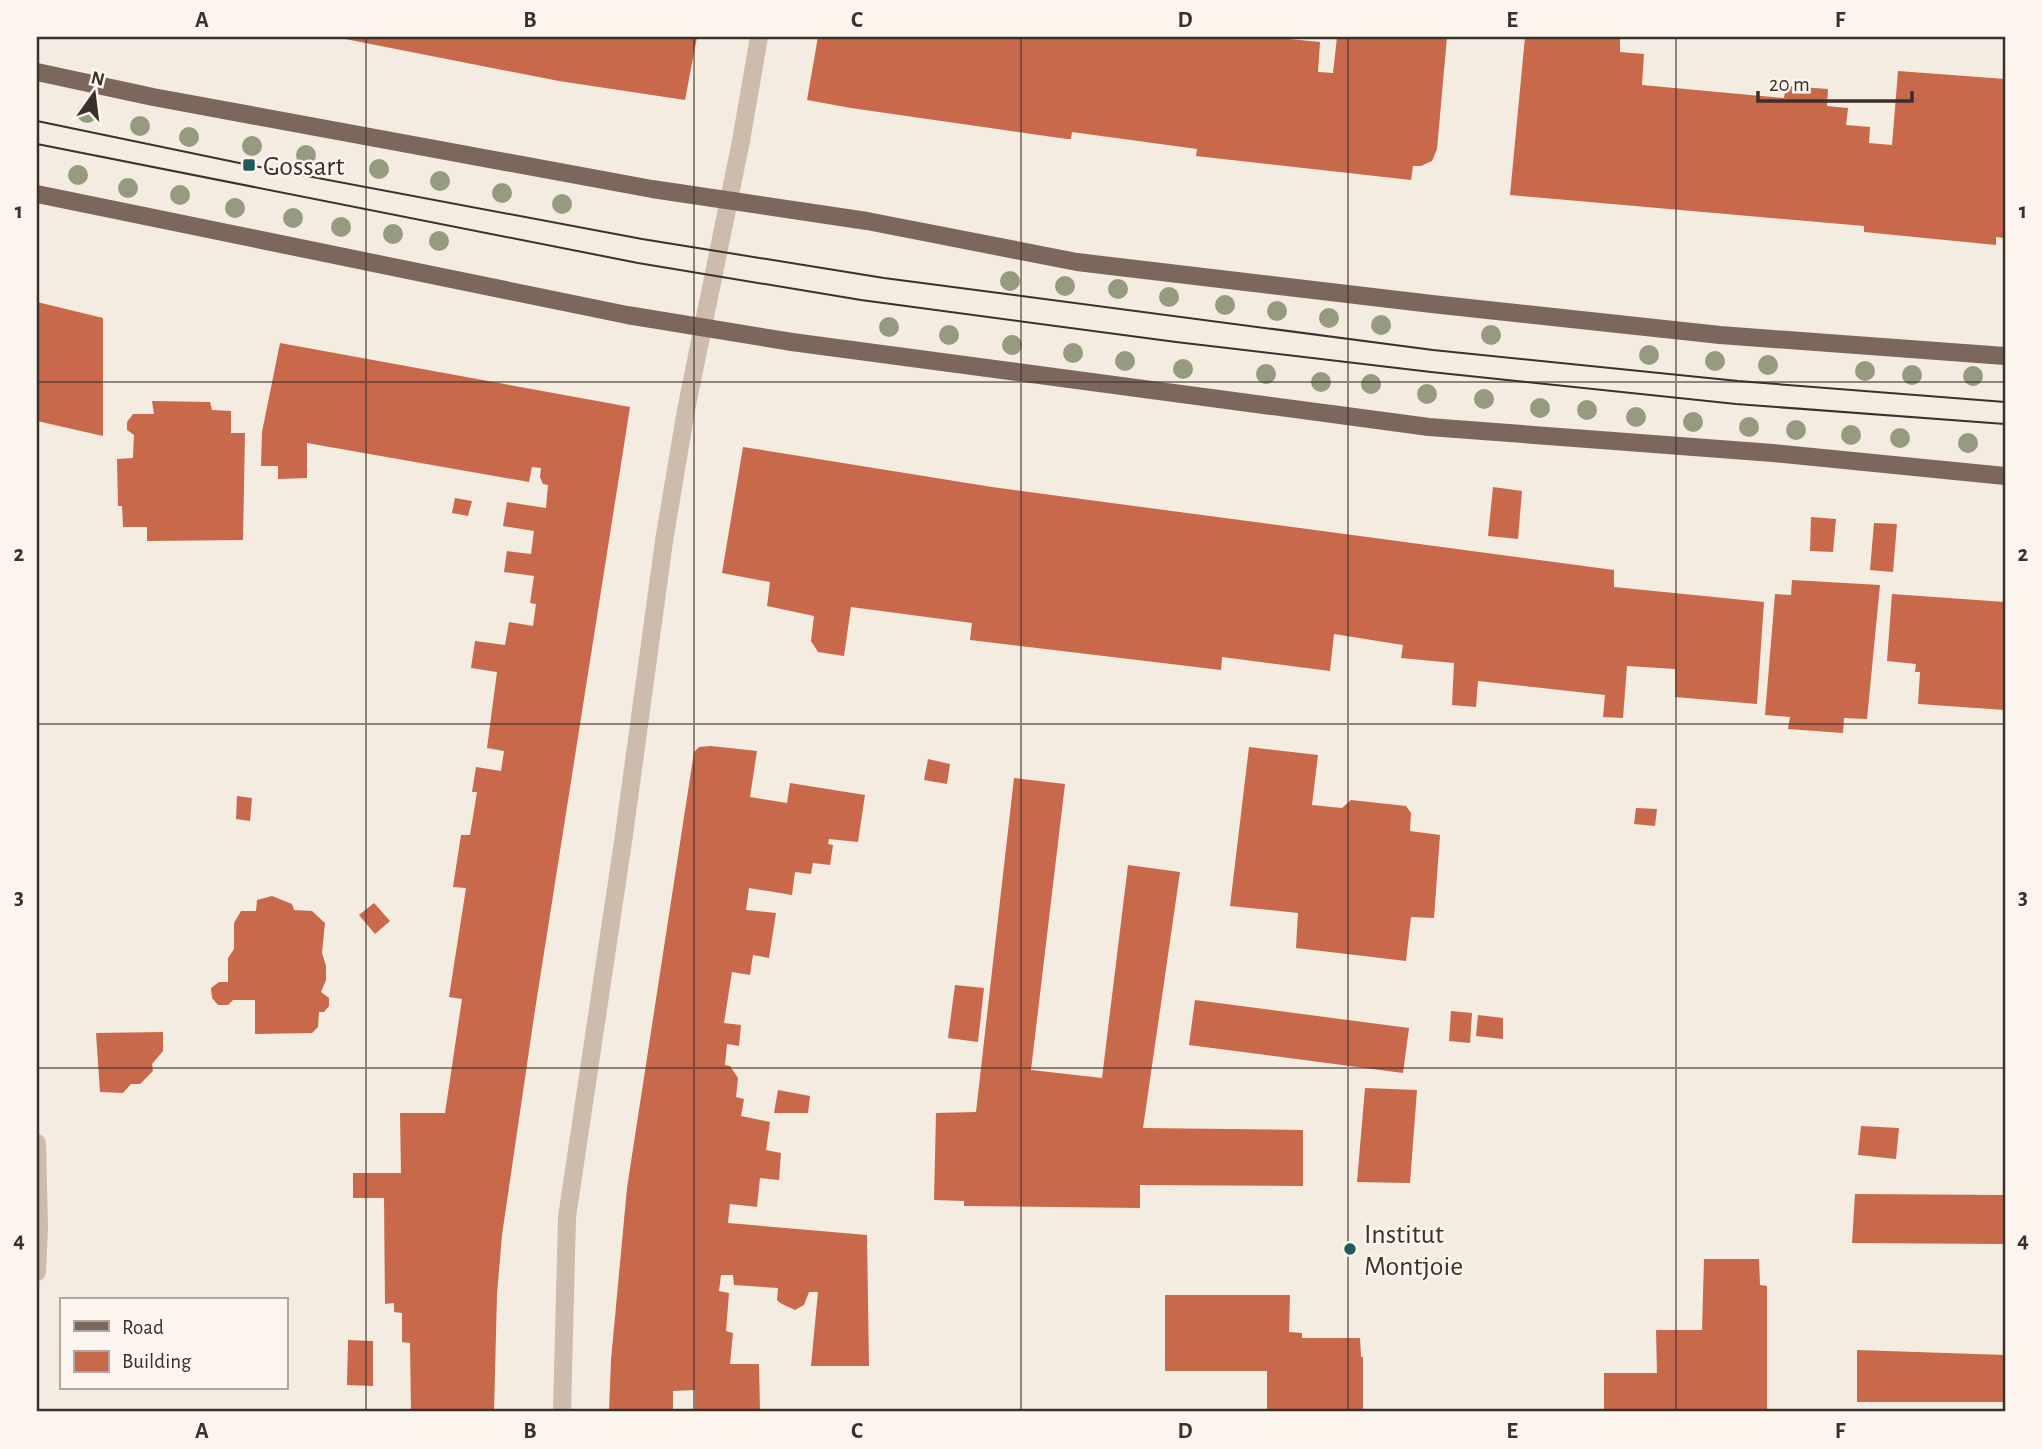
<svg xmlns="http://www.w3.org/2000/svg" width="2042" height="1449" font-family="'Alegreya Sans',sans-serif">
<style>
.building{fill:#c8694b}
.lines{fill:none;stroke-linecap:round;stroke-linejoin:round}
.minor{stroke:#cdbbac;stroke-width:18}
.major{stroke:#7d675c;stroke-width:18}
.tram{stroke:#3b302b;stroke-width:2}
.tree{fill:#969b7f}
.grid{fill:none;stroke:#3b302b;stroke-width:2;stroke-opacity:0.55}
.poi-dot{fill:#1f5a5e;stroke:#fbf5ee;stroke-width:2.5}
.labels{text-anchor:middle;stroke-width:5;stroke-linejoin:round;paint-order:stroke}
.poi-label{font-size:28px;fill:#3b302b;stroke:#fbf5ee;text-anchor:start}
.neatline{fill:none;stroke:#3b302b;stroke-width:2.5}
.grid-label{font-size:23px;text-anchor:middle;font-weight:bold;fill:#3b302b}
</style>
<rect width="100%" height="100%" fill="#f4ebe1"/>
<g class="building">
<polygon points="335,37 697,37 685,100 559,81"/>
<polygon points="818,37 1289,37 1289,39 1320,42 1318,72 1333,73 1337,37 1447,37 1437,149 1432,161 1421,166 1413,166 1411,180 1196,156 1197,149 1072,132 1071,139 1067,139 851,108 807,100"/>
<polygon points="1525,37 1620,37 1620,52 1644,54 1642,85 1784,98 1786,86 1828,89 1827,106 1848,108 1846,125 1870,127 1869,143 1892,145 1898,71 2005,79 2005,238 1996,237 1996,245 1864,232 1864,226 1510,195"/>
<polygon points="37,302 103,318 103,436 37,421"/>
<polygon points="280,343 630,407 535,1010 502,1235 497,1294 494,1412 411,1412 410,1343 402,1342 402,1313 394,1312 394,1303 385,1304 384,1198 353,1198 353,1173 401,1173 400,1113 445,1113 462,999 449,997 466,888 453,887 461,835 470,835 477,792 472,792 476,767 501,771 504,751 487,748 497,672 471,668 475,641 505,645 509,622 533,626 536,604 530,603 534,576 504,572 507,551 531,554 534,531 503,526 507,502 546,508 548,485 543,484 540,477 541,468 532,467 529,482 307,443 307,478 278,479 278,466 261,466 262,432"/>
<polygon points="152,401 210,402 212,410 231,411 231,433 245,433 243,540 147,541 147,527 123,527 122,506 118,506 117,459 133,458 134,435 127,430 127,422 133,414 154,414"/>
<polygon points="743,447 992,487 1614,570 1614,587 1764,602 1757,704 1675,697 1675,669 1627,666 1623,718 1603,717 1605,695 1478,681 1476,707 1452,705 1454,663 1401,658 1403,645 1334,634 1330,671 1222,657 1221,670 970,640 972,623 851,607 844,656 818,652 811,641 814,616 767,606 770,582 722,573"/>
<polygon points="1493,487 1522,491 1518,539 1488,536"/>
<polygon points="455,498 472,501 468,516 452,513"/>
<polygon points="1811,517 1836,519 1833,552 1810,551"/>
<polygon points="1874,523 1897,524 1893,572 1870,570"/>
<polygon points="1792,580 1880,585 1867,719 1844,718 1843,733 1788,729 1790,717 1765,715 1775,594 1791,595"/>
<polygon points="1892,594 2005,602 2005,710 1918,704 1920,672 1915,672 1916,664 1887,661"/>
<polygon points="711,746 757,751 750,797 787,803 790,783 865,795 858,842 829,839 828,844 833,845 830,865 813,863 811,874 795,872 792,895 749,888 746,910 776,913 769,958 753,955 750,975 732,972 724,1023 741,1025 739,1046 727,1044 725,1065 730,1066 738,1078 736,1097 744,1099 741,1116 770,1122 766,1150 781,1153 779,1180 760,1178 757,1207 730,1204 728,1223 867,1235 869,1366 811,1366 818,1292 809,1292 804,1305 795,1310 780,1303 777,1300 778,1288 734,1285 733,1275 721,1275 719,1291 729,1293 726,1331 733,1333 730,1364 759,1364 760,1410 695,1409 695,1390 673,1391 673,1409 676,1412 609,1412 611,1360 627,1188 694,752 699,747"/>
<polygon points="1249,747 1318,755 1312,805 1342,808 1351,800 1406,806 1411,813 1410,831 1440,835 1434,918 1411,917 1406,961 1296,948 1298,913 1230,906"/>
<polygon points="928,759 950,764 947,784 924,780"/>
<polygon points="1014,778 1065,784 1031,1070 1102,1078 1128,865 1180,872 1143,1128 1303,1130 1303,1186 1140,1185 1140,1208 964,1206 964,1201 934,1200 936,1113 976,1112"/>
<polygon points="237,796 252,798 250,821 236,819"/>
<polygon points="1636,808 1657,809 1655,826 1634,824"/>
<polygon points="272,896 292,904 294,910 312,911 325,923 322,953 326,966 326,980 321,992 329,998 329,1006 324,1012 319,1012 318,1027 312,1033 255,1034 255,1000 233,1000 228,1005 218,1005 212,998 211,988 219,982 228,982 228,958 234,949 234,923 241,911 256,911 257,900"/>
<polygon points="374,903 390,921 375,934 359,915"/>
<polygon points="955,985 984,988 978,1042 948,1038"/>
<polygon points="1195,1000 1409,1028 1403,1073 1189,1045"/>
<polygon points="1451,1011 1472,1013 1470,1043 1449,1041"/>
<polygon points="1478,1015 1503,1018 1503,1039 1476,1036"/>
<polygon points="163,1032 163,1051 152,1064 153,1071 140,1084 131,1084 123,1093 100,1092 96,1033"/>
<polygon points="1365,1088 1417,1090 1410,1183 1357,1182"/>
<polygon points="778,1090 810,1096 808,1113 774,1113"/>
<polygon points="1861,1126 1899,1128 1896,1159 1858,1155"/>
<polygon points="1855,1194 2005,1195 2005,1244 1852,1243"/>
<polygon points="1704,1259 1759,1259 1760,1285 1767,1286 1767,1412 1604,1412 1604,1373 1657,1373 1656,1330 1702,1330"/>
<polygon points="1165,1295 1290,1295 1289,1332 1302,1333 1302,1338 1360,1338 1361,1357 1363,1357 1363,1412 1267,1412 1267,1371 1165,1371"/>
<polygon points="348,1340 373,1341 373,1386 347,1385"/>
<polygon points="1857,1350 2005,1355 2005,1402 1857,1402"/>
</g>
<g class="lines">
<g class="minor">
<polyline points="37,1143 39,1227 37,1272"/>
<polyline points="562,1412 567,1217 624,835 664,541 686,410 741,141 759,37"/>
</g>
<g class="major">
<polyline points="37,72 153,97 652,189 867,221 1077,262 1432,304 1720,335 2005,356"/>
<polyline points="37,194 627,315 792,342 1429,427 1773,453 2005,476"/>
</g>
<g class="tram">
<polyline points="37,121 249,165 642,239 884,278 1433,350 1738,381 2005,402"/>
<polyline points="37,144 638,263 861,300 1176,342 1431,372 1736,404 2005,424"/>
</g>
</g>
<g class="tree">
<circle cx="87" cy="113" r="10"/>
<circle cx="140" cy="126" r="10"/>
<circle cx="189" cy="137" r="10"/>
<circle cx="252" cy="146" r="10"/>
<circle cx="306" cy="155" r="10"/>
<circle cx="379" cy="169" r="10"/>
<circle cx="78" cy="175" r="10"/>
<circle cx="440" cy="181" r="10"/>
<circle cx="128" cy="188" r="10"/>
<circle cx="502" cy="193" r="10"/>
<circle cx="180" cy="195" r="10"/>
<circle cx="562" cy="204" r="10"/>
<circle cx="235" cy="208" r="10"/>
<circle cx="293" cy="218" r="10"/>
<circle cx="341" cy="227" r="10"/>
<circle cx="393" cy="234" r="10"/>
<circle cx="439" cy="241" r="10"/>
<circle cx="1010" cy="281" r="10"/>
<circle cx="1065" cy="286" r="10"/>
<circle cx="1118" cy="289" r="10"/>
<circle cx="1169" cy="297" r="10"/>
<circle cx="1225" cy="305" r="10"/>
<circle cx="1277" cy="311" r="10"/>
<circle cx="1329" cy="318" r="10"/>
<circle cx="1381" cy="325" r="10"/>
<circle cx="889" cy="327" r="10"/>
<circle cx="949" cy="335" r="10"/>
<circle cx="1491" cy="335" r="10"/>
<circle cx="1012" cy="345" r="10"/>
<circle cx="1073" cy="353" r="10"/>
<circle cx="1649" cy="355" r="10"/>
<circle cx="1125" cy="361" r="10"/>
<circle cx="1715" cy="361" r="10"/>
<circle cx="1768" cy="365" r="10"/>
<circle cx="1183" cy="369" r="10"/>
<circle cx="1865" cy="371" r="10"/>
<circle cx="1266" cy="374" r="10"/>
<circle cx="1912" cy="375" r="10"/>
<circle cx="1973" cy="376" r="10"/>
<circle cx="1321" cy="382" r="10"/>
<circle cx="1371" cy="384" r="10"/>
<circle cx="1427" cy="394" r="10"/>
<circle cx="1484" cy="399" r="10"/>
<circle cx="1540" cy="408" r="10"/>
<circle cx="1587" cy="410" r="10"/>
<circle cx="1636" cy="417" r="10"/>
<circle cx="1693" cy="422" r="10"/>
<circle cx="1749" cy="427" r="10"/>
<circle cx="1796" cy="430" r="10"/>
<circle cx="1851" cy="435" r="10"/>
<circle cx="1900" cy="438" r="10"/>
<circle cx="1968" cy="443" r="10"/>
</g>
<path class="grid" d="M366 37V1412M694 37V1412M1021 37V1412M1348 37V1412M1676 37V1412M37 382H2005M37 724H2005M37 1068H2005"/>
<g class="poi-dot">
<rect x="242" y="158" width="14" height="14" rx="3.5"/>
<circle cx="1350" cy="1249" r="7"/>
</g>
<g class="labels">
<g class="poi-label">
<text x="263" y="175">Gossart</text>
<text x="1364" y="1243">Institut<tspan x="1364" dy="32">Montjoie</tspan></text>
</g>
</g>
<rect width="2042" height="1449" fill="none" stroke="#fbf5ee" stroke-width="77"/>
<rect x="60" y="1298" width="228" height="91" fill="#fbf5ee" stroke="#aea6a0" stroke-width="2"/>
<rect x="74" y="1321" width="35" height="10" fill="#7d675c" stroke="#aea6a0" stroke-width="2"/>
<text x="122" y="1334" font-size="21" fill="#3b302b">Road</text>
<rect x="74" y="1351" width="35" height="21" fill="#c8694b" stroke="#aea6a0" stroke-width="2"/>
<text x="122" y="1368" font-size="21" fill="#3b302b">Building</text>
<g transform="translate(94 94) rotate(14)" stroke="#fbf5ee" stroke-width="5" paint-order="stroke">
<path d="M0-5L12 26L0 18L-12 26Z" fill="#3b302b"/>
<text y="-10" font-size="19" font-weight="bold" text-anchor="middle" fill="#3b302b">N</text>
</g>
<path d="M1758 91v10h154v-10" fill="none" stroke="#3b302b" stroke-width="3.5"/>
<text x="1769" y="91" font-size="21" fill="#3b302b" stroke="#fbf5ee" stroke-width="5" paint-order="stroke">20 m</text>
<rect x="38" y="38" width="1966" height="1372" class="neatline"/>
<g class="grid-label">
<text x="202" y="27">A</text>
<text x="530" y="27">B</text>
<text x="857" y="27">C</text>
<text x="1185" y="27">D</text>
<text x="1512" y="27">E</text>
<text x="1840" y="27">F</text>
<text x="19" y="218">1</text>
<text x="2023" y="218">1</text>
<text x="19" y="561">2</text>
<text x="2023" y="561">2</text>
<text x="19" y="904">3</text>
<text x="2023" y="904">3</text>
<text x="19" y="1247">4</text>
<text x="2023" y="1247">4</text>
<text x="202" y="1438">A</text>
<text x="530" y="1438">B</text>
<text x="857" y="1438">C</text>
<text x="1185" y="1438">D</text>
<text x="1512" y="1438">E</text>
<text x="1840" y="1438">F</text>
</g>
</svg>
